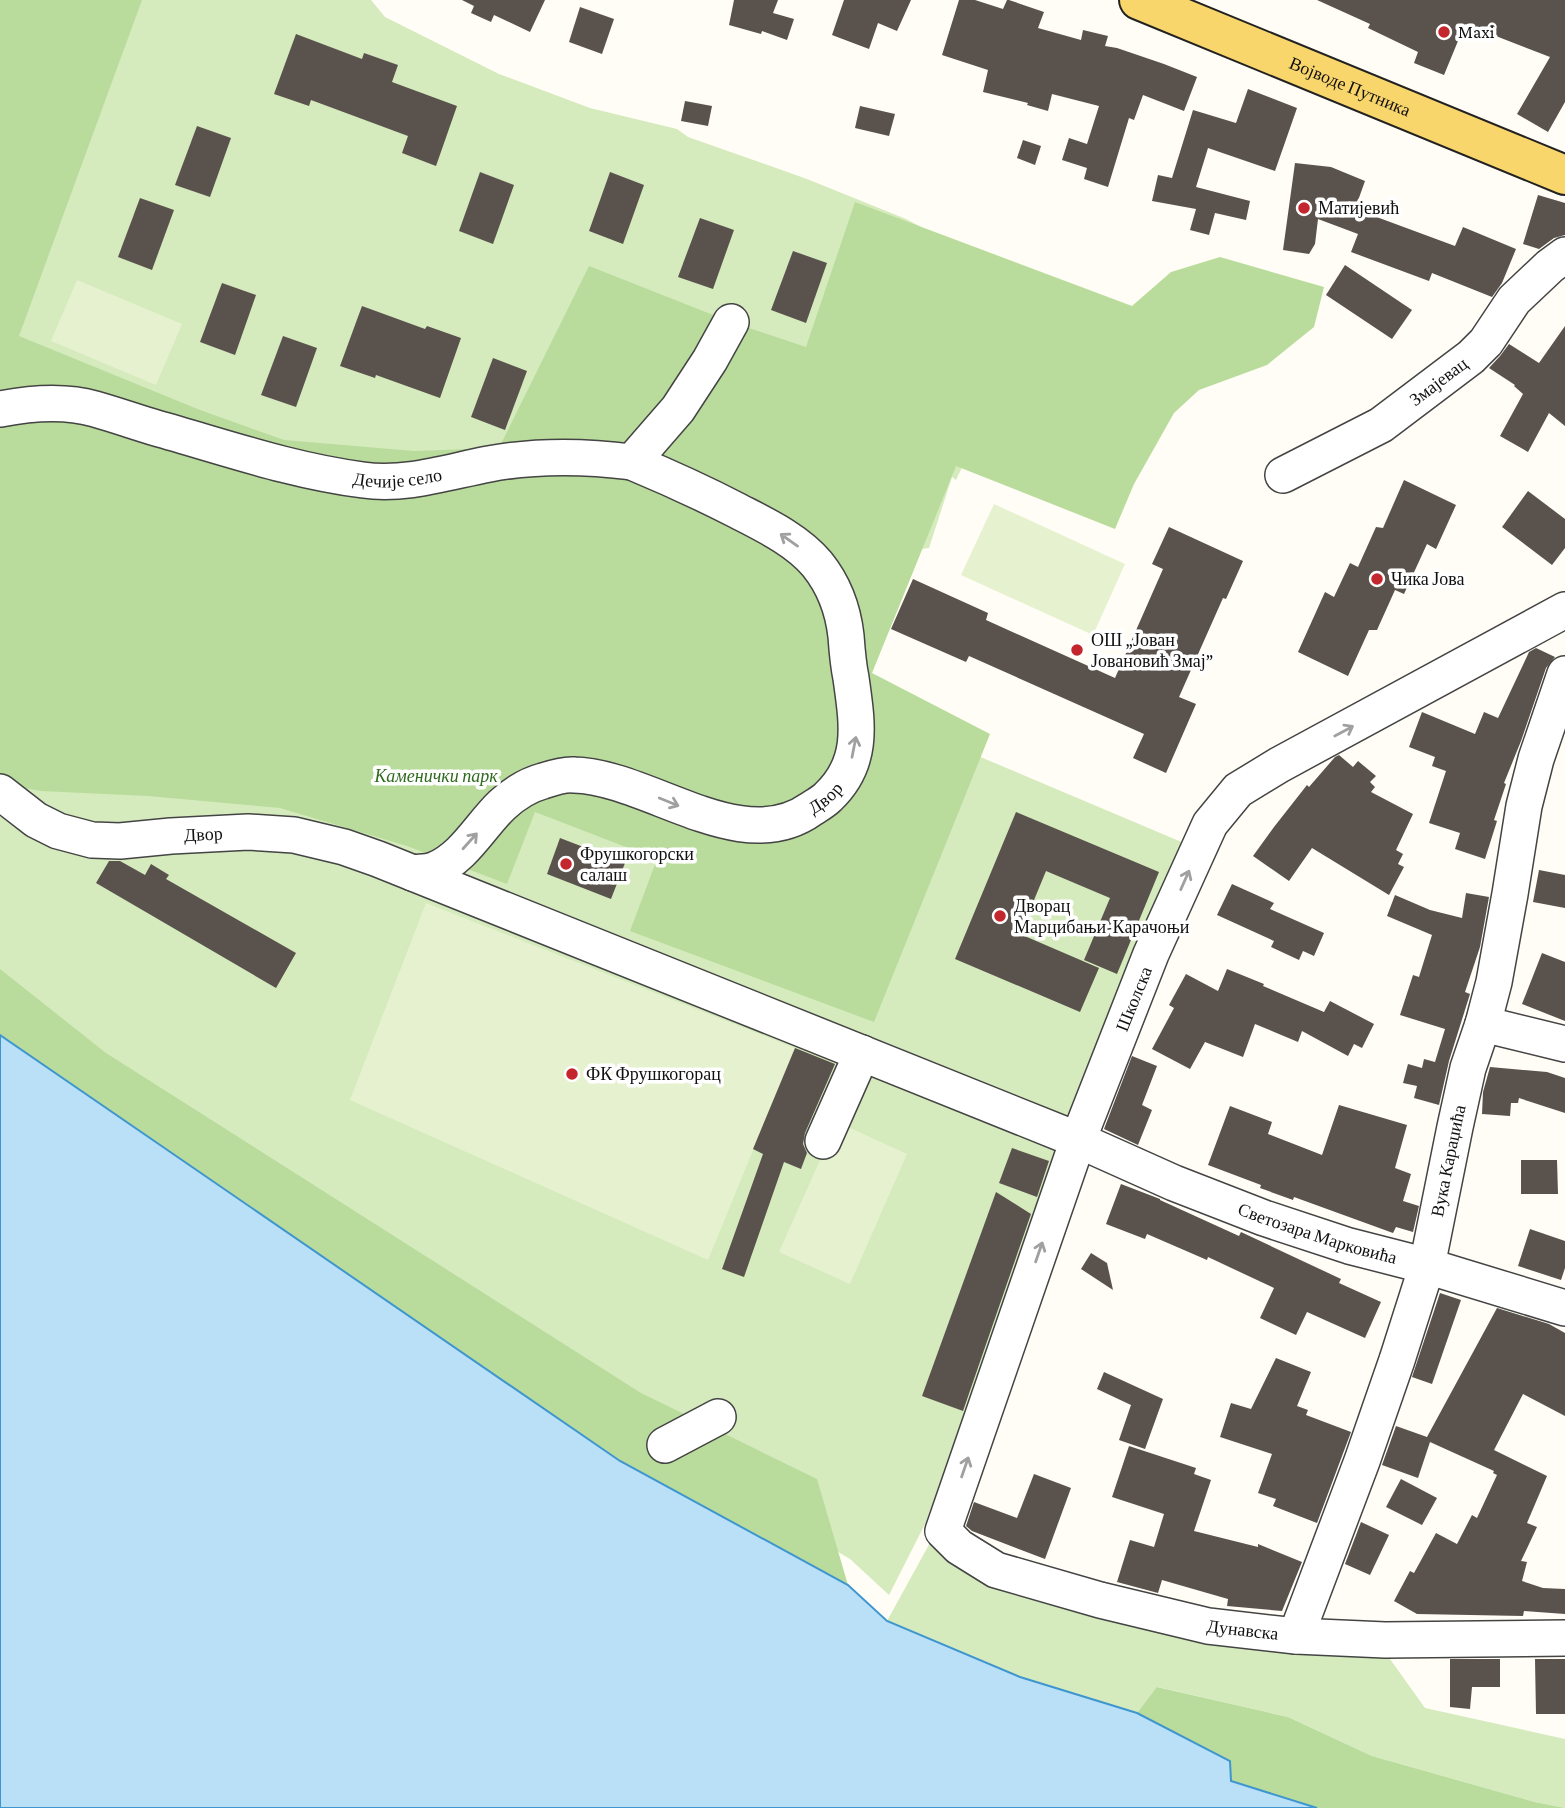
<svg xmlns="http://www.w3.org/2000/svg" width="1565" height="1808" font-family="'Crimson Pro',serif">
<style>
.green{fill:#d5ebbd}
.forest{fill:#b9dc9c}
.pitch{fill:#e6f2cf}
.water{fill:#b9e0f7;stroke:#3f96cf;stroke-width:2}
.building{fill:#5a524d}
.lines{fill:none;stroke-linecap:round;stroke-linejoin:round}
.minor-casing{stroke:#444;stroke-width:38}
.major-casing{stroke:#222;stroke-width:42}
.minor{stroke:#fff;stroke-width:35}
.major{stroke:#f9d66b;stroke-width:38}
.oneway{stroke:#a0a0a0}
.poi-dot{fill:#c4262e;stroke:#fff;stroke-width:2.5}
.labels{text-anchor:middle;stroke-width:7;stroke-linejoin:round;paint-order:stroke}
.poi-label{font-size:18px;fill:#111;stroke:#fff;text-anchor:start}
.street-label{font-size:18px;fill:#111;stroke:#fff}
.park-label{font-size:18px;font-style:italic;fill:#2f6b1f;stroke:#fff}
</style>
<rect width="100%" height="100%" fill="#fffdf5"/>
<g class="green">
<polygon points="0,0 371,0 385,17 499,74 590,108 677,129 688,137 807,179 906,219 987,262 968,455 956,480 952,477 929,548 908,551 864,569 874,712 1191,846 1025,1245 925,1524 889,1595 850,1559 765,1508 0,1013"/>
<polygon points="931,1541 1385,1652 1425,1708 1565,1739 1565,1808 1535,1802 1372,1756 1288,1717 1158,1687 1137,1713 1020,1677 887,1621"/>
</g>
<g class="forest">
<polygon points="0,0 142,0 19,336 200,410 284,440 414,451 499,448 589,266 731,322 806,347 855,202 1132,306 1171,272 1220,257 1324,287 1314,327 1267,365 1199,390 1174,413 1134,484 1115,529 956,466 872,673 990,734 874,1022 630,931 657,859 535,812 507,884 407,846 280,808 148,796 41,791 0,784"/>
<polygon points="0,969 106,1053 641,1393 817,1479 848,1585 620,1461 0,1035"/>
<polygon points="1157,1687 1288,1717 1372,1756 1535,1802 1565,1808 1317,1808 1231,1781 1230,1761 1137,1713"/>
</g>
<g class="pitch">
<polygon points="77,280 182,324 156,385 51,341"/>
<polygon points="994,504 1125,564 1093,635 961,575"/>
<polygon points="426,903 795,1048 708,1260 350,1100"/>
<polygon points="837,1122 907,1154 850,1284 779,1252"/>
</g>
<polygon class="water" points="0,1035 620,1461 848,1585 887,1621 1020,1677 1137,1713 1230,1761 1231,1781 1317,1808 0,1808"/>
<g class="building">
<polygon points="462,0 545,0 530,32 494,15 491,22 471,13 474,6"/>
<polygon points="734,0 778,0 773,13 794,19 787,40 762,31 761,34 729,25"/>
<polygon points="844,0 911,0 897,31 878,23 869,49 832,35"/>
<polygon points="959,0 975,0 1003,9 1007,0 1009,0 1044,12 1038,28 1081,40 1083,30 1108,36 1105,46 1117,48 1164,64 1197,77 1184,111 1143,95 1134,120 1129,118 1108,187 1084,179 1087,168 1062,160 1069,138 1087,144 1099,106 1052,94 1048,111 1027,105 1028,103 983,92 988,70 942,55"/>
<polygon points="1317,0 1565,0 1565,102 1548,132 1517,114 1550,57 1465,24 1444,75 1414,63 1418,52 1368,28 1370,24"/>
<polygon points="580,7 614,19 602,54 569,42"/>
<polygon points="296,34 362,59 364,53 398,65 392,82 457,106 436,166 402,153 408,136 311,100 309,106 274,94"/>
<polygon points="1248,89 1297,108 1275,171 1208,148 1196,187 1250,201 1246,220 1215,213 1209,235 1190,230 1196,209 1152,201 1158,175 1172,178 1193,110 1236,123"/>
<polygon points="685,101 712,106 708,126 681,121"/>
<polygon points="860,106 895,114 889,136 855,128"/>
<polygon points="197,126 231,138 210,197 175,185"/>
<polygon points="1023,140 1041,146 1035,165 1017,158"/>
<polygon points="1295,163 1331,167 1365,181 1355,209 1455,246 1463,227 1516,249 1502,283 1492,297 1432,273 1429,281 1351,252 1358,234 1318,219 1315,244 1309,254 1283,250"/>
<polygon points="480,172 514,185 493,244 459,231"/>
<polygon points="610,172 644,185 623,244 589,231"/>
<polygon points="1538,195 1565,203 1565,235 1554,238 1539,249 1523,244"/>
<polygon points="140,198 174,210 152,270 118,257"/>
<polygon points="700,218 734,230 713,289 678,277"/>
<polygon points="793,251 827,263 806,323 771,310"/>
<polygon points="1345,265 1412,310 1392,339 1326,295"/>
<polygon points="222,283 256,295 235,355 200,342"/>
<polygon points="362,306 425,329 427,326 461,338 440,398 376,375 375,378 340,366"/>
<polygon points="1565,326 1565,426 1549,413 1528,452 1500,436 1523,394 1514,386 1515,385 1489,368 1500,356 1509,344 1539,363"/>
<polygon points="283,336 317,348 296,407 261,395"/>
<polygon points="493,358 527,371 505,430 471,417"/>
<polygon points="1404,480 1456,505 1436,549 1427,544 1404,594 1395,590 1377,630 1369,630 1348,676 1298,652 1325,592 1334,597 1350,563 1358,567 1376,527 1383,528"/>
<polygon points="1528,491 1565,519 1565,548 1552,565 1502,527"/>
<polygon points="1169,527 1243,561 1226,599 1223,598 1179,697 1196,704 1166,773 1133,758 1144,734 969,656 966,662 891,629 913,579 988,613 986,620 1115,678 1163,569 1152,564"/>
<polygon points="1536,648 1555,657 1546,668 1521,741 1504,783 1506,784 1494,820 1497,821 1485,859 1455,849 1460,833 1429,823 1446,771 1432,766 1435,757 1409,747 1422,712 1475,734 1484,712 1498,718 1529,652"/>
<polygon points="1339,755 1353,767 1358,761 1376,776 1370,782 1375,787 1371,792 1413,814 1396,850 1403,854 1398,864 1404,867 1389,895 1312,848 1289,881 1253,856 1274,827 1307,785 1309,787 1335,757"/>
<polygon points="1016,812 1159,872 1117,974 1084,960 1110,898 1046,871 1020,934 1099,968 1080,1012 955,959"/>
<polygon points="560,838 625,863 611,899 547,874"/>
<polygon points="109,861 120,861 145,875 151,864 169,875 166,879 296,953 276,988 96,883"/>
<polygon points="1539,870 1565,875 1565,908 1533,902"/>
<polygon points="1232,884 1274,903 1270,909 1324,933 1314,956 1303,951 1299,960 1271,947 1274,941 1217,915"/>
<polygon points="1466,893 1489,897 1480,947 1465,992 1470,994 1449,1061 1439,1105 1414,1098 1417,1086 1403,1083 1408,1064 1422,1068 1424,1059 1435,1062 1445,1029 1400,1015 1413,975 1419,977 1432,935 1387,916 1395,895 1430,910 1462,918"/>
<polygon points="1542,953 1565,962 1565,1021 1522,1004"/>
<polygon points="1227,969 1264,984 1263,986 1324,1012 1330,1001 1374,1024 1362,1048 1354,1044 1348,1056 1302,1031 1298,1042 1255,1024 1243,1057 1205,1042 1190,1069 1152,1049 1174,1008 1169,1005 1186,974 1218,991"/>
<polygon points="795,1048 835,1064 805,1133 803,1144 807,1153 801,1169 784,1162 744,1277 722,1269 763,1154 753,1149"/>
<polygon points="1132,1056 1157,1066 1142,1105 1152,1110 1138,1145 1104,1129"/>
<polygon points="1490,1067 1547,1072 1565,1078 1565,1113 1519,1098 1518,1103 1511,1103 1510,1116 1482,1114 1483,1092"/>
<polygon points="1339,1105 1407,1125 1395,1168 1411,1174 1403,1201 1419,1206 1413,1232 1396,1227 1393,1233 1294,1197 1293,1200 1260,1188 1261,1185 1208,1165 1230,1106 1272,1122 1268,1134 1322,1155"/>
<polygon points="1012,1148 1049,1161 1037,1197 999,1183"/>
<polygon points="1521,1160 1557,1160 1558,1194 1521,1194"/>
<polygon points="1121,1184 1160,1199 1160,1200 1239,1236 1241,1232 1341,1279 1339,1283 1381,1302 1365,1338 1307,1312 1296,1335 1260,1318 1274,1288 1208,1257 1207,1260 1147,1234 1145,1239 1106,1224"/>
<polygon points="996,1192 1031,1214 963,1411 922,1396"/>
<polygon points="1530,1229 1565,1241 1565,1268 1561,1280 1518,1266"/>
<polygon points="1091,1253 1107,1263 1113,1290 1081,1269"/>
<polygon points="1440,1293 1461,1300 1432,1384 1412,1377"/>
<polygon points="1497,1308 1549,1324 1565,1333 1565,1416 1523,1394 1494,1450 1547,1476 1527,1523 1537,1527 1521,1561 1527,1562 1522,1581 1543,1588 1565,1589 1565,1614 1524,1611 1523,1616 1417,1614 1394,1601 1410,1571 1414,1573 1436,1533 1457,1544 1472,1515 1477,1518 1497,1475 1493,1473 1494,1471 1430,1442 1418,1478 1382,1465 1396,1426 1427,1437"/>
<polygon points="1276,1358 1311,1372 1297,1406 1308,1410 1306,1415 1351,1432 1317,1523 1273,1506 1276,1499 1258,1493 1272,1454 1220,1437 1231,1403 1251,1409"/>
<polygon points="1104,1372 1163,1399 1145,1449 1119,1440 1131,1405 1097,1389"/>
<polygon points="1129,1446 1196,1468 1194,1474 1211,1480 1194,1531 1258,1547 1258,1544 1302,1562 1282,1611 1227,1606 1228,1599 1162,1580 1158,1593 1117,1582 1130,1540 1154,1547 1164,1514 1112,1497"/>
<polygon points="1034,1474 1071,1488 1045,1559 972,1531 966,1526 974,1502 1017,1518"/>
<polygon points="1401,1479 1437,1498 1422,1525 1386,1507"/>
<polygon points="1361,1522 1389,1535 1370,1575 1345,1564"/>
<polygon points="1450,1659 1500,1659 1500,1687 1472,1687 1470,1709 1450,1707"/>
<polygon points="1535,1659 1565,1659 1565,1714 1536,1714"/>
</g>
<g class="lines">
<g class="minor-casing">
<g id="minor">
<path id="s1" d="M0 409C31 403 64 400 95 409 116 415 136 422 156 428 224 447 292 471 363 480 406 486 447 472 489 464 537 455 585 456 632 462L678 409 710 360 731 322"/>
<path id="s2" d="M1283 475 1381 425 1471 357 1486 342 1514 300 1550 266 1565 255"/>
<path id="s3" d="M1565 610 1279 765 1238 790 1210 824 1151 954 1078 1140 943 1531 959 1547 996 1570 1100 1600 1208 1626 1296 1636 1385 1640 1565 1638"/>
<path id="s4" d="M0 792 36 820 58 831 92 840 120 841 171 836 248 832 294 835 344 847 378 859 1078 1140 1174 1183 1264 1218 1349 1246 1427 1266 1565 1308"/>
<path id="s5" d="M413 873C420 872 428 872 434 870 464 858 480 826 502 805 514 794 528 785 543 781 552 778 565 774 574 775 649 777 741 859 811 809 817 805 823 802 828 797 865 762 857 722 851 678 848 664 847 650 846 636 843 609 834 585 817 564 797 540 765 525 738 511 703 493 668 477 632 462"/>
<polyline points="1483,1024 1565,1044"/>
<polyline points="823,1141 862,1053"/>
<polyline points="665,1445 718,1417"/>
<path id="s6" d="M1296 1636 1362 1461 1397 1360 1427 1266 1455 1127 1468 1068 1483 1024 1494 982 1510 894 1524 806 1536 759 1565 674"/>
</g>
</g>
<g class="major-casing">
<g id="major">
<path id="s7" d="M1139 0 1565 175"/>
</g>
</g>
<use href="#minor" class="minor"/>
<use href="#major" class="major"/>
</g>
<defs><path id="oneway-shaft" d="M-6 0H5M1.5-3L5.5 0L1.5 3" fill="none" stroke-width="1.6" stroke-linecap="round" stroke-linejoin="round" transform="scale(1.75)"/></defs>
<g class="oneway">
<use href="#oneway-shaft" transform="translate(789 540) rotate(-145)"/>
<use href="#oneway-shaft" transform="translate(1344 731) rotate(-28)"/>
<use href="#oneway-shaft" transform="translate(854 747) rotate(-79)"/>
<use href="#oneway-shaft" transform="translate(669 802) rotate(22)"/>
<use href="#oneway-shaft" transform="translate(470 841) rotate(-48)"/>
<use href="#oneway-shaft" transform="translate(1185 880) rotate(-66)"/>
<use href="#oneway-shaft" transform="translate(1039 1252) rotate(-71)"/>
<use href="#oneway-shaft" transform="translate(965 1467) rotate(-71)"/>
</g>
<g class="poi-dot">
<circle cx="1444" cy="32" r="7"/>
<circle cx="1304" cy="208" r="7"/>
<circle cx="1377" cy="579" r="7"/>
<circle cx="1077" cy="650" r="7"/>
<circle cx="566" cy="864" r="7"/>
<circle cx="1000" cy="916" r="7"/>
<circle cx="572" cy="1074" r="7"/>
</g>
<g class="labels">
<g class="poi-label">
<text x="1458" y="38">Maxi</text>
<text x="1318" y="214">Матијевић</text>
<text x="1391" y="585">Чика Јова</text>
<text x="1091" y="646">ОШ „Јован<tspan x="1091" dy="21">Јовановић Змај”</tspan></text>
<text x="580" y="860">Фрушкогорски<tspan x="580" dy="21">салаш</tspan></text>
<text x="1014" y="912">Дворац<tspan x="1014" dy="21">Марцибањи-Карачоњи</tspan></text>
<text x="586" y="1080">ФК Фрушкогорац</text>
</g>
<g class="street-label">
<text dy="6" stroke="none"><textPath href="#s7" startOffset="228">Војводе Путника</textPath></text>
<text dy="6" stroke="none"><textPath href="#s2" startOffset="182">Змајевац</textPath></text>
<text dy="6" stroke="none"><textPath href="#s1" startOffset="408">Дечије село</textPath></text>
<text dy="6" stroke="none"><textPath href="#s5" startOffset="462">Двор</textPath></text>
<text dy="6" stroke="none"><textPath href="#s4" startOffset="217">Двор</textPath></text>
<text transform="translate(1134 999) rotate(-68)" y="6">Школска</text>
<text dy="6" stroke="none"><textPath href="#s6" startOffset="500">Вука Караџића</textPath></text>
<text dy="6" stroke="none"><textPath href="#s4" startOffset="1407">Светозара Марковића</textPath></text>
<text dy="6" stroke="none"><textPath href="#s3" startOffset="1494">Дунавска</textPath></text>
</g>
<g class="park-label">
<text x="436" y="782">Каменички парк</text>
</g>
</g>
</svg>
